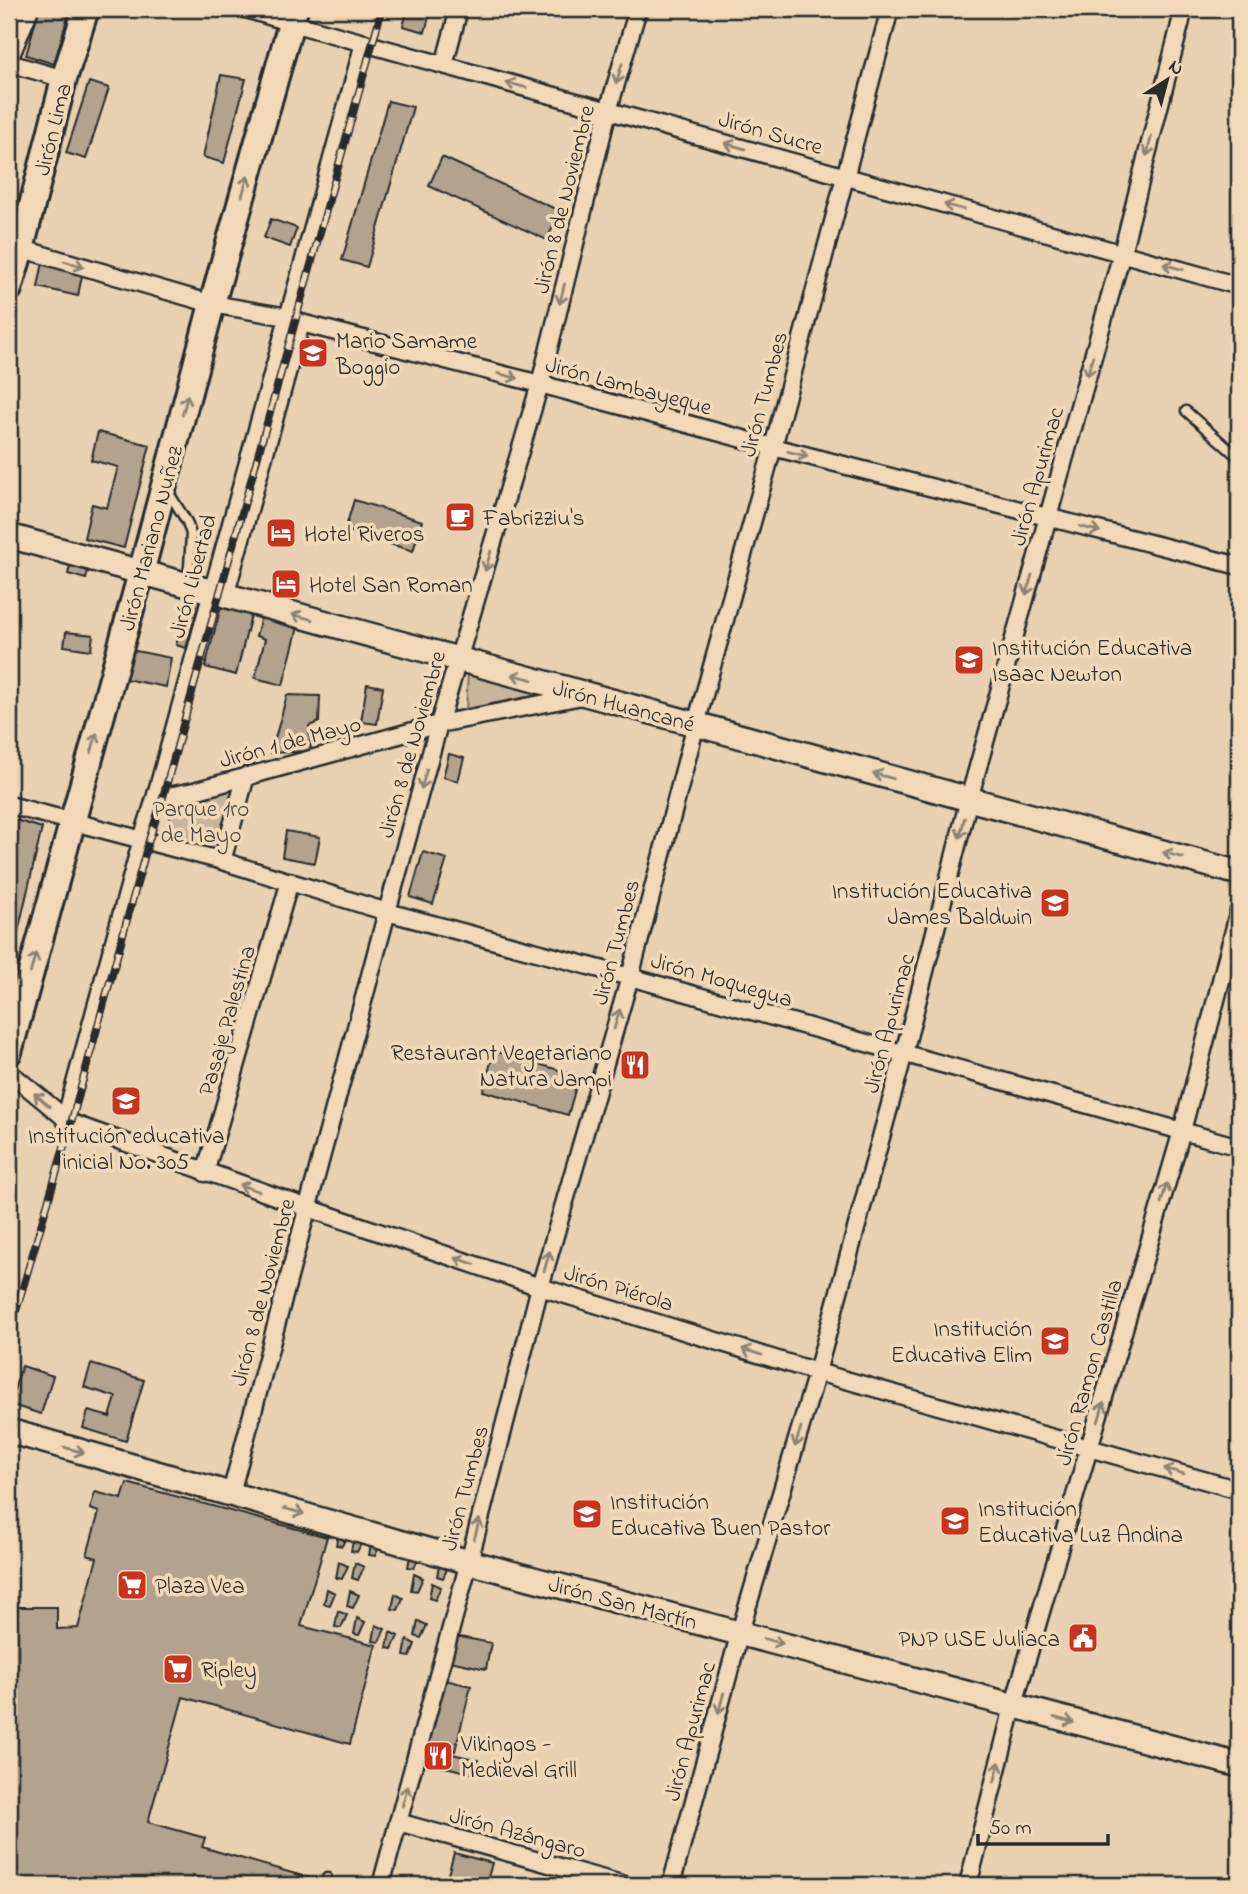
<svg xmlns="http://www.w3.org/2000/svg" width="1248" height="1894" font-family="'Indie Flower',sans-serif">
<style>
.green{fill:#c8b69c;stroke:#7a7064;stroke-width:2}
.building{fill:#b3a28d;stroke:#2b2b2b;stroke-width:2}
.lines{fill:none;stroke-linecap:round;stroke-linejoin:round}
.lane-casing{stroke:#2b2b2b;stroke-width:13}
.street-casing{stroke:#2b2b2b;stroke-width:21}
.secondary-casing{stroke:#2b2b2b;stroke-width:28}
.primary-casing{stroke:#2b2b2b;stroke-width:30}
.lane{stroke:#f0d8b8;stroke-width:8}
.street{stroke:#f0d8b8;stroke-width:16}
.secondary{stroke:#f0d8b8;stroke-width:23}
.primary{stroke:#f0d8b8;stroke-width:24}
.rail-casing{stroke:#2b2b2b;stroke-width:8}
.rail{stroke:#f0d8b8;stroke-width:5;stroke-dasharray:16;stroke-linecap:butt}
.oneway{stroke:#8e8272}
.labels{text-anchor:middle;stroke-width:7;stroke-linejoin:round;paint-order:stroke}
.street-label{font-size:23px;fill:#2b2b2b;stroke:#f0d8b8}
.poi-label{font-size:23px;fill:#2b2b2b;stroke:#f0d8b8;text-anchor:start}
.park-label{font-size:23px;fill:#4a4742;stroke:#f0d8b8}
</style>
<rect width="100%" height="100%" fill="#e8d1b2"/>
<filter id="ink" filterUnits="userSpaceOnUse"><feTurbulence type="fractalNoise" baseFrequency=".0143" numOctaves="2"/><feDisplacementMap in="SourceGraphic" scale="14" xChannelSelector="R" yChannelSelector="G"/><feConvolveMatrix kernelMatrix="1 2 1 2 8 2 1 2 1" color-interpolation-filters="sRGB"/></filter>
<g filter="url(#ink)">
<g class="green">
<polygon points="468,671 548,692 466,712"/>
<polygon points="242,781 220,856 164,841 175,799"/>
</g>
<g class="building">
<polygon points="39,9 70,9 54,64 26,55"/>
<polygon points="408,9 431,9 425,32 403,26"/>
<polygon points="221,75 246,79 224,163 203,157"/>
<polygon points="89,82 109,88 86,159 66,153"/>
<polygon points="388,101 413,107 367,267 342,260"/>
<polygon points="442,157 560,211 547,240 429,186"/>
<polygon points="271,219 297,228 290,247 264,238"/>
<polygon points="43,262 83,270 78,296 38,287"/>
<polygon points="98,432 150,445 124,548 84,538 92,504 107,508 118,467 91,460"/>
<polygon points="354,500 422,521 413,551 345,530"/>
<polygon points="71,562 89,567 86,579 68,574"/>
<polygon points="191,593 201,596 186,648 176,645"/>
<polygon points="222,603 252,611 236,675 205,667"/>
<polygon points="262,613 299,623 283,685 255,678 265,639 256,636"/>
<polygon points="66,632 93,635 91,650 64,646"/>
<polygon points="126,649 171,658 166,687 125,679 127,669"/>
<polygon points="367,684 383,687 377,724 361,722"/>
<polygon points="287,695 320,696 319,722 309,726 311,751 271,753"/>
<polygon points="449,754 464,758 458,781 443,777"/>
<polygon points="9,818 42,828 9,971"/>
<polygon points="286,831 320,837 315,863 282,857"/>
<polygon points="423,852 447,859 433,904 410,897"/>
<polygon points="494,1051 579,1076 568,1115 483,1091"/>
<polygon points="91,1364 144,1380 126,1441 83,1428 88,1411 110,1417 116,1397 84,1387"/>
<polygon points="22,1366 53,1376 41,1414 9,1404"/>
<polygon points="127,1483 327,1537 301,1626 376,1645 350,1744 183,1697 148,1822 205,1838 202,1847 313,1879 311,1885 225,1885 192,1876 190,1885 9,1885 9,1607 57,1607 57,1629 78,1628 97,1558 87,1555 99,1512 90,1509 95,1492 122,1499"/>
<polygon points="339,1529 348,1533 342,1546 336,1545"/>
<polygon points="354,1536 363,1540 357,1552 351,1551"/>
<polygon points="372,1540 381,1543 375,1556 369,1555"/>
<polygon points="411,1551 420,1555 414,1568 408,1567"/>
<polygon points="440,1561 449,1565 443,1578 437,1576"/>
<polygon points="339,1562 348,1566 342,1579 336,1578"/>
<polygon points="355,1563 364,1567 358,1580 352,1578"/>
<polygon points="414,1574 423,1578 417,1591 411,1590"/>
<polygon points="432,1583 441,1587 435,1600 429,1598"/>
<polygon points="327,1589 335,1593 330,1605 324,1604"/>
<polygon points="350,1591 359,1595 353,1608 347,1606"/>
<polygon points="395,1594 403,1598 398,1610 392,1609"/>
<polygon points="338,1611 347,1615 341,1628 335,1627"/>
<polygon points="357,1618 365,1622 359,1635 354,1634"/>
<polygon points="418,1621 427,1625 421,1638 415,1636"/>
<polygon points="376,1625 385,1629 379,1642 373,1641"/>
<polygon points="390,1632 398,1636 392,1649 387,1648"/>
<polygon points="455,1636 491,1643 486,1669 450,1661"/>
<polygon points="407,1640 415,1644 410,1657 404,1656"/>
<polygon points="441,1679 471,1686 455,1751 426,1744"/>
<polygon points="423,1747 478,1760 475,1774 420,1761"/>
<polygon points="454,1853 492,1863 486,1885 445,1885"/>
</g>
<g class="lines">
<g class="lane-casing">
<g id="lane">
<polyline points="1186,411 1239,458"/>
<polyline points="169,493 187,522 191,534 188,583"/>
<polyline points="327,1878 328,1885"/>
</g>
</g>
<g class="street-casing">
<g id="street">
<polyline points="246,9 292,23 1239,286"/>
<polyline points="9,60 30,9"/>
<polyline points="9,63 64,79"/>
<polyline points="444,65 459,9"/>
<polyline points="9,245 212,304 288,317 301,323 540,384 773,447 1239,566"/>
<polyline points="225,596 301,323"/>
<polyline points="154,802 163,797 194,791 439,724 582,696"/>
<polyline points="9,805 219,860 387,912 630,977 1239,1147"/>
<polyline points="222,861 246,776"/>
<polyline points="9,1072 71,1123 308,1208 540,1287 817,1372 1239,1490"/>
<polyline points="65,1120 142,839 154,802 364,43"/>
<polyline points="205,1173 290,881"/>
<polyline points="231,1493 387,912 439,724 540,384 608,111 638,9"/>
<polyline points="398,1822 625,1885"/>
<polyline points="381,1885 469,1562 540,1287 630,977 696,724 773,447 890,9"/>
<polyline points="671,1885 740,1632 817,1372 904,1053 969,799 1122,253 1184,9"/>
<polyline points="968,1885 1013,1707 1182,1131 1239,911"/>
</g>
</g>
<g class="secondary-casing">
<g id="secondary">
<polyline points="9,536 1239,873"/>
<polyline points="9,1431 469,1562 1239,1765"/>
</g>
</g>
<g class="primary-casing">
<g id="primary">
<polyline points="9,289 21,249 64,79 86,9"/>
<polyline points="9,1052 141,573 212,304 295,9"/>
</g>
</g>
<use href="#lane" class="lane"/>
<use href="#street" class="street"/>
<use href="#secondary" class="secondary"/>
<use href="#primary" class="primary"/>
<g class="rail-casing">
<polyline id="rail" points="9,1335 71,1123 149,840 163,797 382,9"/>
</g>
<use href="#rail" class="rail"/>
</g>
<defs><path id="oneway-shaft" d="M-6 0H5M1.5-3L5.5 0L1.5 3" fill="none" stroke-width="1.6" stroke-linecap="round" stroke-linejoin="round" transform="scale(1.75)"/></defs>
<g class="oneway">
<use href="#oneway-shaft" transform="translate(619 74) rotate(107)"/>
<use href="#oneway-shaft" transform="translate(516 85) rotate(-165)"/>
<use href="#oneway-shaft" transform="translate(735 146) rotate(-164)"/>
<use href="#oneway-shaft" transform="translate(1149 146) rotate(104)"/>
<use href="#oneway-shaft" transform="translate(245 186) rotate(-74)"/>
<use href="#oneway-shaft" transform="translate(954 207) rotate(-165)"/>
<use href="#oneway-shaft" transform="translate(74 264) rotate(16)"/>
<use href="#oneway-shaft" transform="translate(1173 267) rotate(-165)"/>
<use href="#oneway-shaft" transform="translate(562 294) rotate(104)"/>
<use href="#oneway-shaft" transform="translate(1090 366) rotate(106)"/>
<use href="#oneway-shaft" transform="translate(508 376) rotate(14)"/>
<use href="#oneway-shaft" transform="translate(185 405) rotate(-75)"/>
<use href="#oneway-shaft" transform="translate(798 454) rotate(15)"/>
<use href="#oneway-shaft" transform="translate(1090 529) rotate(14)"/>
<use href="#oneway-shaft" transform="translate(488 561) rotate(106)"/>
<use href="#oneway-shaft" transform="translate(1029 585) rotate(106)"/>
<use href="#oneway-shaft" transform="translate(302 617) rotate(-165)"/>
<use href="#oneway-shaft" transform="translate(522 677) rotate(-165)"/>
<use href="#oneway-shaft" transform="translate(94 743) rotate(-74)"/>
<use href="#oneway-shaft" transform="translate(883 776) rotate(-165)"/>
<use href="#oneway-shaft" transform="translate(424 779) rotate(106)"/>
<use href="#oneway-shaft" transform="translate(962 828) rotate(104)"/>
<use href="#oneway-shaft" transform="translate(1173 855) rotate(-165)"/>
<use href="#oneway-shaft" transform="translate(33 963) rotate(-75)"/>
<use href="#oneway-shaft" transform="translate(617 1019) rotate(-74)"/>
<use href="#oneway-shaft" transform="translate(42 1100) rotate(-139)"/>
<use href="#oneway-shaft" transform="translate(249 1188) rotate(-161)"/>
<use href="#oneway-shaft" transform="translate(1164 1193) rotate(-74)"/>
<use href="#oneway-shaft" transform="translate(465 1261) rotate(-161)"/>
<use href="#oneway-shaft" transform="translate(547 1261) rotate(-74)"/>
<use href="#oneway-shaft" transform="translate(752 1352) rotate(-163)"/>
<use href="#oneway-shaft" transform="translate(1101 1412) rotate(-74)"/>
<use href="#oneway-shaft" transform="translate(798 1437) rotate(107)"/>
<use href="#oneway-shaft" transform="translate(74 1450) rotate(16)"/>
<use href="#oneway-shaft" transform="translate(1174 1471) rotate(-164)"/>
<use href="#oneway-shaft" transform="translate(294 1511) rotate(16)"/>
<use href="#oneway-shaft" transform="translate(477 1529) rotate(-75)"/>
<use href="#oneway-shaft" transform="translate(773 1641) rotate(15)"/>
<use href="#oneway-shaft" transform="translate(721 1703) rotate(105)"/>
<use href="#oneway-shaft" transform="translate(1064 1720) rotate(15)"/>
<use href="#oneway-shaft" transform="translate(997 1772) rotate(-76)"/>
<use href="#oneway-shaft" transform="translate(405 1796) rotate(-75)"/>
</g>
</g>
<defs>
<g id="school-square" transform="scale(1.575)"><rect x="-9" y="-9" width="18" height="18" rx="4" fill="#c8321e" stroke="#f0d8b8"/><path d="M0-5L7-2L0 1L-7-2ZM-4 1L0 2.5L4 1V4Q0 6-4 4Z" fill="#fff"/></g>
<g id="cafe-square" transform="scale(1.575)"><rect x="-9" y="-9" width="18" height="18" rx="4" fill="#c8321e" stroke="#f0d8b8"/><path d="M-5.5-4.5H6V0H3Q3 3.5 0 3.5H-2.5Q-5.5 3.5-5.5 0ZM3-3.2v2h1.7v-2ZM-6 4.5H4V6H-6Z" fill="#fff"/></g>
<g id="hotel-square" transform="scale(1.575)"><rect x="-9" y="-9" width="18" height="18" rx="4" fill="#c8321e" stroke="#f0d8b8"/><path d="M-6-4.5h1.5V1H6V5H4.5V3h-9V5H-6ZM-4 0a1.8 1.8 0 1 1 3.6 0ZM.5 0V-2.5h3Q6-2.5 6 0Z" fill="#fff"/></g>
<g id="restaurant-square" transform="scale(1.575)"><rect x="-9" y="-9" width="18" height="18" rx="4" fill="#c8321e" stroke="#f0d8b8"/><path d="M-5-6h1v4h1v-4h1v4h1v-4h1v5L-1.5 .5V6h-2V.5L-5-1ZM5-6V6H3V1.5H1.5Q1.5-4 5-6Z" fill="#fff"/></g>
<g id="supermarket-square" transform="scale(1.575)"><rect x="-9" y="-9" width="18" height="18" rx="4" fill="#c8321e" stroke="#f0d8b8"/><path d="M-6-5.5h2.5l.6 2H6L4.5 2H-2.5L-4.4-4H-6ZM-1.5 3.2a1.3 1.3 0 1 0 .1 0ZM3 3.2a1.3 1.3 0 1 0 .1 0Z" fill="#fff"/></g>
<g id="civic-square" transform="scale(1.575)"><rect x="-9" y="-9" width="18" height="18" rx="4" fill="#c8321e" stroke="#f0d8b8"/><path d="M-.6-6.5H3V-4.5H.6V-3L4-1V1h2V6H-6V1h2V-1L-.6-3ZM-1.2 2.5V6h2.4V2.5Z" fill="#fff"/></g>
</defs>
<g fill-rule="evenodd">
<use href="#school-square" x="313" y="353"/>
<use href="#cafe-square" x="460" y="517"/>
<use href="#hotel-square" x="281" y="533"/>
<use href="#hotel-square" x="286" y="584"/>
<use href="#school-square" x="969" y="660"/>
<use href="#school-square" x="1055" y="903"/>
<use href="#restaurant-square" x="635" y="1065"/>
<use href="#school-square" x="126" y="1101"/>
<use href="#school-square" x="1055" y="1341"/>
<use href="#school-square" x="587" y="1514"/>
<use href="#school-square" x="955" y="1521"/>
<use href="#supermarket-square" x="132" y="1585"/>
<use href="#civic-square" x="1083" y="1638"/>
<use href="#supermarket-square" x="178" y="1669"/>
<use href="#restaurant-square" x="438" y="1756"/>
</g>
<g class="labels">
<g class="street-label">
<text transform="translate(52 129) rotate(-76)" y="8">Jirón Lima</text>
<text transform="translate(771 132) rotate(16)" y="8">Jirón Sucre</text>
<text transform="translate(563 199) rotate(-76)" y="8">Jirón 8 de Noviembre</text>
<text transform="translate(629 385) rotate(15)" y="8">Jirón Lambayeque</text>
<text transform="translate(763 394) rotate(-75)" y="8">Jirón Tumbes</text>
<text transform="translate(1036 476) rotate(-74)" y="8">Jirón Apurimac</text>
<text transform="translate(150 538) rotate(-75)" y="8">Jirón Mariano Nuñez</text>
<text transform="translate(192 576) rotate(-75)" y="8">Jirón Libertad</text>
<text transform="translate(624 705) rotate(15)" y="8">Jirón Huancané</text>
<text transform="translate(290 741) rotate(-15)" y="8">Jirón 1 de Mayo</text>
<text transform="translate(411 744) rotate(-74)" y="8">Jirón 8 de Noviembre</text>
<text transform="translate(615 942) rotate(-75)" y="8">Jirón Tumbes</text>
<text transform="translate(722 979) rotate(16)" y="8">Jirón Moquegua</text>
<text transform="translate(226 1020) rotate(-74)" y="8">Pasaje Palestina</text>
<text transform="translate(888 1023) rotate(-75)" y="8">Jirón Apurimac</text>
<text transform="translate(619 1287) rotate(17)" y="8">Jirón Piérola</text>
<text transform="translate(262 1292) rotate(-75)" y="8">Jirón 8 de Noviembre</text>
<text transform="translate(1088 1372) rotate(-74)" y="8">Jirón Ramon Castilla</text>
<text transform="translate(464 1488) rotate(-75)" y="8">Jirón Tumbes</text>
<text transform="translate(623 1602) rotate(15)" y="8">Jirón San Martín</text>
<text transform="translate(689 1731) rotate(-75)" y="8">Jirón Apurimac</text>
<text transform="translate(518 1832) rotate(15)" y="8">Jirón Azángaro</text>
</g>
<g class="poi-label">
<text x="336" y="348">Mario Samame<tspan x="336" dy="26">Boggio</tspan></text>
<text x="483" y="525">Fabrizziu's</text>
<text x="304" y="541">Hotel Riveros</text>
<text x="309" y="592">Hotel San Roman</text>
<text x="992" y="655">Institución Educativa<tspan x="992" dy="26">Isaac Newton</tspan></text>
<text x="1032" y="898" text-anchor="end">Institución Educativa<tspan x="1032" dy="26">James Baldwin</tspan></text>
<text x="612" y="1060" text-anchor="end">Restaurant Vegetariano<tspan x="612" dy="26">Natura Jampi</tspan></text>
<text x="126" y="1143" text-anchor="middle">Institución educativa<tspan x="126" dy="26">inicial No. 305</tspan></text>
<text x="1032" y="1336" text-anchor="end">Institución<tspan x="1032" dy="26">Educativa Elim</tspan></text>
<text x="610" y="1509">Institución<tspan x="610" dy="26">Educativa Buen Pastor</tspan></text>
<text x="978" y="1516">Institución<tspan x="978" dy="26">Educativa Luz Andina</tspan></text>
<text x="155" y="1593">Plaza Vea</text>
<text x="1060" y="1646" text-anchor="end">PNP USE Juliaca</text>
<text x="201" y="1677">Ripley</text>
<text x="461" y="1751">Vikingos -<tspan x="461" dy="26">Medieval Grill</tspan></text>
</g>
<g class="park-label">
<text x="201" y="816">Parque 1ro<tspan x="201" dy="26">de Mayo</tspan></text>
</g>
</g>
<rect width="1248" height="1894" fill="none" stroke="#f0d8b8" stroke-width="35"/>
<rect x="18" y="18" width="1213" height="1859" fill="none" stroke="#2b2b2b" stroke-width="2.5" filter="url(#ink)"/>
<g transform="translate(1167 80) rotate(36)" stroke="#f0d8b8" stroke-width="5" paint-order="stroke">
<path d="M0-5L12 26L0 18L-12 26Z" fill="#2b2b2b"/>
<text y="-10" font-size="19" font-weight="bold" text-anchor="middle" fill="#2b2b2b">N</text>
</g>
<path d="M978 1834v10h130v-10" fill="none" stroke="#2b2b2b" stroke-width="3.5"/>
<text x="989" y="1834" font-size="21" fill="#2b2b2b" stroke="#f0d8b8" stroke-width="5" paint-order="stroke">50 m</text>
</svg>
